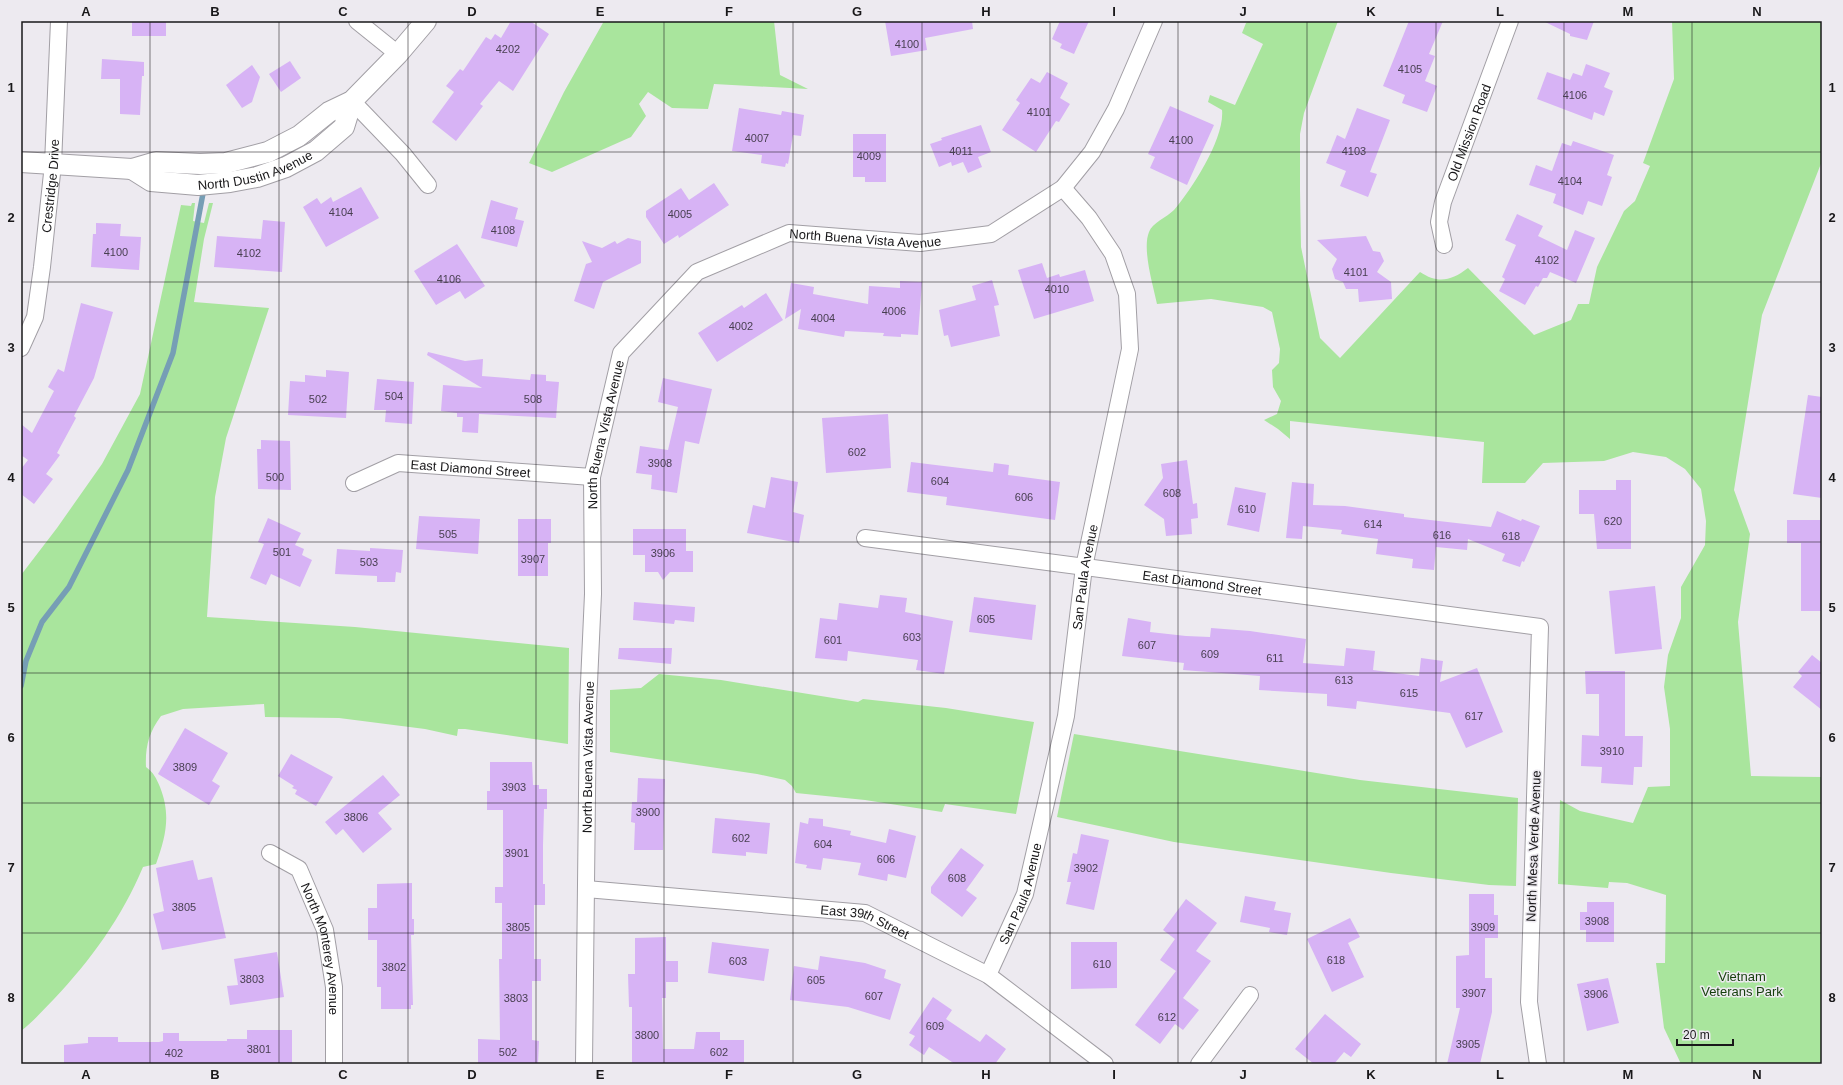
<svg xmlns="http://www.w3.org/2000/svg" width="1843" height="1085" font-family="Arial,sans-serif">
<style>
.green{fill:#a9e59d}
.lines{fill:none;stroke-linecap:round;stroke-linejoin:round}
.stream{stroke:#769eb5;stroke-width:5.5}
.building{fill:#d7b3f5}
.minor-casing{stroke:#a29fa5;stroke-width:18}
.tertiary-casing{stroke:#a29fa5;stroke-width:22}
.minor{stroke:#fff;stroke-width:16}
.tertiary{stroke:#fff;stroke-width:20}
.grid{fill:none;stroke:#19181a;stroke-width:1;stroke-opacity:0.55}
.labels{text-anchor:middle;stroke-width:3;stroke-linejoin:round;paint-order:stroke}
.number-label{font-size:11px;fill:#483f51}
.street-label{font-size:13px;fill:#19181a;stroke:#edeaf0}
.park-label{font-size:13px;fill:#143f0b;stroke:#edeaf0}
.neatline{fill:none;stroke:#19181a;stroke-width:1.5}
.grid-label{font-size:13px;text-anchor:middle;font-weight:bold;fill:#19181a}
</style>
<rect width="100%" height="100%" fill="#edeaf0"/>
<g class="green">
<polygon points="604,21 774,21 780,75 808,89 714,84 708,109 672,108 648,92 639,104 646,116 631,137 552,172 529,163 564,92"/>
<path d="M1250 21H1338L1304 113 1300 134V190L1301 247 1320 338 1340 358 1420 272C1438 284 1451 281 1468 268L1534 335 1571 320 1578 304H1589L1597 267 1624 211 1635 201 1650 166 1643 163 1674 79 1672 21H1822V161L1762 315 1734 490 1750 534 1738 622 1751 776 1822 777V1064H1681L1664 1028 1656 963H1665L1666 895 1627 883 1609 882 1608 888 1558 884 1560 800 1580 811 1633 823 1648 787 1670 786V729L1664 687 1668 655 1681 618V587L1705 545 1706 521 1701 489 1685 469 1666 457 1633 452 1604 461 1543 463 1525 483H1482L1484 442 1290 421V439L1278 429 1264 420 1277 414 1281 401 1273 387 1272 370 1279 363 1280 349 1272 312 1263 307 1211 299 1157 304C1153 285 1142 249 1149 232 1152 223 1167 217 1174 210 1192 189 1225 138 1222 110L1208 102 1210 95 1235 105 1263 44 1242 33 1246 23Z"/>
<path d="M192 203H195L193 221 204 223 209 203H213L204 239 194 302 269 308 226 438 215 497 207 617 355 627 569 648 568 744 465 729H458L457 736 425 729 339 718 265 717 264 704 183 709 161 716C149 732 145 747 146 767 154 773 156 778 160 787 171 815 166 836 156 864L143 867C122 917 91 960 54 999 43 1010 33 1022 21 1031V575L57 528 102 464 140 394 181 205 191 206Z"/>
<polygon points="659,674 721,680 858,702 863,699 946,708 1034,722 1016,814 945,804 942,812 865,800 796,793 792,786 785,780 757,774 610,752 610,690 641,688"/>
<polygon points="1074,734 1360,780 1518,798 1516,886 1489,885 1391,873 1174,842 1057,817"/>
</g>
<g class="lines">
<polyline class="stream" points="21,686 26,661 42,622 69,587 128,470 173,353 204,188"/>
</g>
<g class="building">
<rect x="132" y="21" width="34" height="15"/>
<polygon points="511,21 530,21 549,34 513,91 499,81 480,104 483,106 456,141 432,122 454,92 446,86 460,69 463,71 486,37 491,40 495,34 501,38"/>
<polygon points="885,21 972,21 973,29 925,38 927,50 891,56"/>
<polygon points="1060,21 1089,21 1074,54 1060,48 1062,44 1052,39"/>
<polygon points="1409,21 1443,21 1429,54 1435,56 1425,81 1437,86 1427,112 1402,103 1405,95 1383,86"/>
<polygon points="1543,21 1594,21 1587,40 1570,36 1570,34"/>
<polygon points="102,59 144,62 144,76 142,76 140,115 120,114 120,79 101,79"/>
<polygon points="290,61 301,78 281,92 269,74"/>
<polygon points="1586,64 1610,73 1604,87 1613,91 1604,116 1594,112 1592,120 1537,99 1547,72 1570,80 1573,73 1582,76"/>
<polygon points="252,65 260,77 252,102 242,108 226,85"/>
<polygon points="1047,72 1068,83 1060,98 1070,104 1059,122 1056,121 1036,152 1002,130 1020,103 1016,100 1031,78 1040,83"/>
<polygon points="1170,106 1214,125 1187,185 1150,168 1155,157 1148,154"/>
<polygon points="739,108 781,115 782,111 804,115 801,136 793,135 788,164 786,163 785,167 761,163 762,155 732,151"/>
<polygon points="1357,108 1390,120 1370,172 1377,174 1368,197 1340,186 1346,171 1326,163 1337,135 1345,139"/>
<polygon points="981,125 991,152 978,157 982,167 968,173 963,162 952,166 951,162 939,167 930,144 942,140 941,138"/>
<polygon points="853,134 886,134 886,182 865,182 865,177 853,177"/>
<polygon points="1573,141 1614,155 1607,175 1612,177 1602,206 1588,201 1583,215 1553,203 1556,194 1529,185 1536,165 1552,171 1562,143 1571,146"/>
<polygon points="714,183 729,205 679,238 678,235 664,244 646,217 646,211 681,188 689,200"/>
<polygon points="361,187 379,218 326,247 303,207 317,198 321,204 331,197 333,202"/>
<polygon points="491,200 518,208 515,219 524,221 517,247 481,238"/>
<polygon points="1517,214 1543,226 1538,236 1567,250 1575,230 1595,238 1576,283 1550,272 1547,278 1543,278 1538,287 1536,286 1525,305 1499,291 1505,279 1502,277 1516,245 1505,240"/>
<polygon points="263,220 285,222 282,272 214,267 217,236 261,239"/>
<polygon points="96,223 121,224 120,236 141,237 139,270 91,267 93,234 96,234"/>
<polygon points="1366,236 1373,251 1380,252 1384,261 1377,272 1391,282 1392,299 1359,302 1358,289 1346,289 1343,282 1335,279 1332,269 1337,259 1317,240"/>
<polygon points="628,238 641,241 641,263 603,282 594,309 574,301 586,264 592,262 582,241 602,248 615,241 617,244"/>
<polygon points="457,244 485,286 465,299 460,291 436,305 414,271"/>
<polygon points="1042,263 1047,278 1059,274 1060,277 1085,270 1094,301 1034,319 1018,270"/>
<polygon points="992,280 999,305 994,306 1000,336 951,347 948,335 944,336 939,310 976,300 972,286"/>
<polygon points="900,281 922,282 918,335 901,334 901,337 883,336 884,333 845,331 844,337 798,329 801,309 785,319 791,283 814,287 813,294 868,304 869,286 900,288"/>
<polygon points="766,293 783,320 717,362 698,333 742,305 744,308"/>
<polygon points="81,303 113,312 94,378 74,416 76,418 57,453 60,455 46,474 53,479 34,504 21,494 21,469 28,460 21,455 21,424 32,433 54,391 48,387 58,369 64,372"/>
<polygon points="428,352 465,361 483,359 482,376 530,380 531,374 546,375 546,381 559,382 556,418 479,414 478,433 462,432 463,417 457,417 457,413 441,411 443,385 482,388 427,355"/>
<polygon points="326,370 349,372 346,418 288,415 290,381 305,382 305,375 326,377"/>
<polygon points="663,378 712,389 699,444 685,441 677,493 651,489 652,475 636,473 640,446 668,450 678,407 658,402"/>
<polygon points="377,379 414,382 412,424 385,422 386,410 374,410"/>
<polygon points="1808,395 1822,397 1822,498 1793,494"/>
<polygon points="888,414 891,468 826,473 822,418"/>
<polygon points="261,440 290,441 291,490 258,489 257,449 261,449"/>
<polygon points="1187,460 1193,504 1197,503 1198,518 1191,519 1192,534 1166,536 1164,519 1144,505 1163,478 1161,464"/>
<polygon points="911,462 993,472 994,463 1009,465 1008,475 1060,482 1055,520 946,505 947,497 907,492"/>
<polygon points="771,477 798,482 793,512 804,515 799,543 747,533 753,505 765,508"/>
<polygon points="1616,480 1631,480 1631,549 1597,549 1594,514 1579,514 1579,490 1616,490"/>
<polygon points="1292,482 1314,484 1313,505 1345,506 1404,514 1404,517 1491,527 1497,511 1521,521 1522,519 1540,526 1524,562 1522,561 1520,567 1502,561 1505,554 1468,539 1467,550 1436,547 1434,570 1412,568 1413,559 1376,554 1378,539 1341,534 1342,530 1303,526 1302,539 1286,538"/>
<polygon points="1235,487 1266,493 1259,532 1227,525"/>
<polygon points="419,516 480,519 478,554 416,549"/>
<polygon points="268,518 301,533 295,545 304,549 302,555 312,560 300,587 271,574 266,585 250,578 264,544 258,542"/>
<polygon points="518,519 551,519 551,543 548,543 548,576 518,576"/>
<polygon points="1787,520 1822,520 1822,611 1801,611 1801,543 1787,543"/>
<polygon points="633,529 686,529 686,551 693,551 693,572 670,572 663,580 658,572 645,572 645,555 633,555"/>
<polygon points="370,548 403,550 401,573 396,572 395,582 377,582 377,576 335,574 337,549 370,551"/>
<polygon points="1655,586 1662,649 1615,654 1609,591"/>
<polygon points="880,595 907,598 905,612 953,621 944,674 916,670 918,660 848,651 847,661 815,658 820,618 837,620 839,603 878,608"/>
<polygon points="974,597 1036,605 1032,640 969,632"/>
<polygon points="634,602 695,607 694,622 675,620 674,624 633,620"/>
<polygon points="1128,618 1151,622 1150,632 1186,636 1210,637 1211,628 1250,631 1306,639 1303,663 1344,666 1346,648 1375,651 1373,670 1419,676 1421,658 1443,661 1440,682 1477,668 1503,732 1466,748 1450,713 1357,701 1356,709 1327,706 1327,694 1259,690 1260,676 1183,670 1184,663 1122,656"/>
<polygon points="619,648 672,648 671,664 618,659"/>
<polygon points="1812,655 1822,663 1822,710 1793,687 1802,676 1798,672"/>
<polygon points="1585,671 1625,671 1625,736 1643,736 1642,767 1634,767 1633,785 1601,783 1602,767 1581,766 1582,735 1599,736 1599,694 1586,694"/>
<polygon points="185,728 228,753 212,781 220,786 209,805 158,774"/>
<polygon points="291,754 333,777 316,806 295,794 297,790 292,788 294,786 278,776"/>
<polygon points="490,762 532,762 533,785 539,785 539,789 547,789 547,809 544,809 543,845 543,884 545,884 545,905 534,905 534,959 541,959 541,981 532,981 532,1040 539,1041 538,1064 478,1064 478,1039 500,1040 499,959 502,959 502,903 495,903 495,887 503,887 503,810 487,810 487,791 490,791"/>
<polygon points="383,775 400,795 378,813 392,829 363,853 343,829 336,835 325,822"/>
<polygon points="638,778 665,779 663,850 634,850 635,823 631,822 632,802 637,802"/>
<polygon points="715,818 770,823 767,854 746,852 746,856 712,853"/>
<polygon points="809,818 823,819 823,826 851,831 850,835 886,843 889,829 916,836 906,878 888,874 887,881 858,875 861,863 823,858 821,870 806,868 807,865 795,863 800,822 808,824"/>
<polygon points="1081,834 1109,840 1094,910 1066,904 1071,882 1067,882 1073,853 1077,854"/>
<polygon points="961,848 984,865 966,890 977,898 962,917 931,893 931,887"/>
<polygon points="193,860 198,880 212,877 226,938 162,950 153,914 164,911 156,868"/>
<polygon points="412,883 412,919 414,919 414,935 411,935 413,1005 411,1005 411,1009 381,1009 381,987 377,987 377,940 368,940 368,908 377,908 377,884"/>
<polygon points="1469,894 1494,894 1494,915 1498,915 1498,938 1485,938 1485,978 1492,978 1492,1012 1480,1064 1447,1064 1460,1008 1456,1008 1456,956 1469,955"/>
<polygon points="1245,896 1276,902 1274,910 1291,913 1287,935 1269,932 1270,928 1240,922"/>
<polygon points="1186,899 1217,923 1196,951 1211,961 1183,998 1199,1010 1183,1030 1175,1024 1160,1044 1135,1025 1176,971 1160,960 1175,939 1163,930"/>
<polygon points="1587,902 1614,902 1614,942 1586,942 1586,930 1580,930 1580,912 1587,912"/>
<polygon points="1350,918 1360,937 1348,943 1364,977 1332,992 1307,939"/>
<polygon points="666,937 666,961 678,961 678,982 666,982 666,998 662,998 663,1049 694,1049 696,1032 720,1032 720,1040 744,1040 744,1064 632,1064 632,1007 629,1007 628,974 635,974 635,938"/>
<polygon points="712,942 769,949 764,981 708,973"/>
<polygon points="1071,942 1117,942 1117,988 1071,989"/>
<polygon points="277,952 284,997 230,1005 227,986 238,985 234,959"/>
<polygon points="820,956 865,963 886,970 884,978 901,984 890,1020 848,1007 790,1000 794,966 818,970"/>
<polygon points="1608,978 1619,1023 1587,1031 1577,984"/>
<polygon points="933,997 952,1010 946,1019 980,1042 986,1034 1006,1049 995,1064 955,1064 929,1047 924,1055 909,1045 915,1036 909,1033"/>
<polygon points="1325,1014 1361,1044 1351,1057 1344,1052 1334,1064 1314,1064 1295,1049"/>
<polygon points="247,1030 292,1030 292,1064 64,1064 64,1045 88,1043 88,1037 118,1037 118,1042 159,1042 163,1041 163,1033 179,1033 179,1041 227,1041 227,1039 247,1039"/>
</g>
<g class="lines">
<g class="minor-casing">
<g id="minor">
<polyline points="357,21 398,54"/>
<polyline points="352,101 403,154 428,185"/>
<path id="s1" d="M1444 245 1439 222 1443 202 1510 21"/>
<path id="s2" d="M21 348 35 317 42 267 53 164 59 21"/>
<path id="s3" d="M354 483 398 463 592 477"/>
<path id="s4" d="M865 538 1540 627 1529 1002 1538 1064"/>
<path id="s5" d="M270 853 299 869 325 930 334 987V1064"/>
<path id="s6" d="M586 889 865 913 988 975 1105 1064"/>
<path id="s7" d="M988 975 1025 894 1066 716 1084 567 1130 349 1127 294 1113 254 1089 218 1063 188"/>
<path id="s8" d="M584 1064 588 705 593 594 592 477 621 353 697 272 789 233 920 243 991 234 1063 188 1092 152 1116 109 1154 21"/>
<polyline points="1199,1064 1250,995"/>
</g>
</g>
<g class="tertiary-casing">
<g id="tertiary">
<polyline points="21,162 132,169 156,162 200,164 226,163 268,152 299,136 329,112 352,101 398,54 426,21"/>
<path id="s9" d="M132 169 151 181 198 185 230 182 257 177 286 167 316 151 344 127 352 101"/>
</g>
</g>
<use href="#minor" class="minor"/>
<use href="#tertiary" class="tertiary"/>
</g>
<path class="grid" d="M150 21V1064M279 21V1064M408 21V1064M536 21V1064M664 21V1064M793 21V1064M922 21V1064M1050 21V1064M1178 21V1064M1307 21V1064M1436 21V1064M1564 21V1064M1692 21V1064M21 152H1822M21 282H1822M21 412H1822M21 542H1822M21 673H1822M21 803H1822M21 933H1822"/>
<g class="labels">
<g class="number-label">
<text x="907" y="48">4100</text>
<text x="508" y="53">4202</text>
<text x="1410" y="73">4105</text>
<text x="1575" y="99">4106</text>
<text x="1039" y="116">4101</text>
<text x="757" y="142">4007</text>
<text x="1181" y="144">4100</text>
<text x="961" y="155">4011</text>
<text x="1354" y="155">4103</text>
<text x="869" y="160">4009</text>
<text x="1570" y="185">4104</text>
<text x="341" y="216">4104</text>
<text x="680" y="218">4005</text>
<text x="503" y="234">4108</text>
<text x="116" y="256">4100</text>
<text x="249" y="257">4102</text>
<text x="1547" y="264">4102</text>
<text x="1356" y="276">4101</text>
<text x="449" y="283">4106</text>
<text x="1057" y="293">4010</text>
<text x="894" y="315">4006</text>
<text x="823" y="322">4004</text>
<text x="741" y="330">4002</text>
<text x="394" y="400">504</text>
<text x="318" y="403">502</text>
<text x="533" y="403">508</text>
<text x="857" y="456">602</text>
<text x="660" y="467">3908</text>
<text x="275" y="481">500</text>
<text x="940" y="485">604</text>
<text x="1172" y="497">608</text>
<text x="1024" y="501">606</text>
<text x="1247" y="513">610</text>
<text x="1613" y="525">620</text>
<text x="1373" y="528">614</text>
<text x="448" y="538">505</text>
<text x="1442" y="539">616</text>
<text x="1511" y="540">618</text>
<text x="282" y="556">501</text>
<text x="663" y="557">3906</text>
<text x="533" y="563">3907</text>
<text x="369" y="566">503</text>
<text x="986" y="623">605</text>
<text x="912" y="641">603</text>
<text x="833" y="644">601</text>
<text x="1147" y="649">607</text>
<text x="1210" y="658">609</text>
<text x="1275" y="662">611</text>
<text x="1344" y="684">613</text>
<text x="1409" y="697">615</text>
<text x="1474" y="720">617</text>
<text x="1612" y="755">3910</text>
<text x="185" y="771">3809</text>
<text x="514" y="791">3903</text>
<text x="648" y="816">3900</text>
<text x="356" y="821">3806</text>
<text x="741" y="842">602</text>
<text x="823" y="848">604</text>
<text x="517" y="857">3901</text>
<text x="886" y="863">606</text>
<text x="1086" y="872">3902</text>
<text x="957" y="882">608</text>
<text x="184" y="911">3805</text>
<text x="1597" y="925">3908</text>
<text x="518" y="931">3805</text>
<text x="1483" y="931">3909</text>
<text x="1336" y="964">618</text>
<text x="738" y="965">603</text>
<text x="1102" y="968">610</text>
<text x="394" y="971">3802</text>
<text x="252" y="983">3803</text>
<text x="816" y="984">605</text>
<text x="1474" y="997">3907</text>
<text x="1596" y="998">3906</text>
<text x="874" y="1000">607</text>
<text x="516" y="1002">3803</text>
<text x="1167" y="1021">612</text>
<text x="935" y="1030">609</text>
<text x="647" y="1039">3800</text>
<text x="1468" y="1048">3905</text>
<text x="259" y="1053">3801</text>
<text x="508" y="1056">502</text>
<text x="719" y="1056">602</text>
<text x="174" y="1057">402</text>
</g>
<g class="street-label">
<text dy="5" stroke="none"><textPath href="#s1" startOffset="118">Old Mission Road</textPath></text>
<text dy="5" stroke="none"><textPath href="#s9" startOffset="129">North Dustin Avenue</textPath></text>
<text dy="5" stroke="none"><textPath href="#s2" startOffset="166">Crestridge Drive</textPath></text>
<text dy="5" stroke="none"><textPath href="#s8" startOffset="1002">North Buena Vista Avenue</textPath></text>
<text dy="5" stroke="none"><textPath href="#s8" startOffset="631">North Buena Vista Avenue</textPath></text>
<text dy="5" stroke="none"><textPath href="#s3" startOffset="121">East Diamond Street</textPath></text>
<text dy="5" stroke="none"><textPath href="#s7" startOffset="412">San Paula Avenue</textPath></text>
<text dy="5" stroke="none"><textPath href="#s4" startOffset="340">East Diamond Street</textPath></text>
<text dy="5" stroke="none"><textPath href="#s8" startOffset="307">North Buena Vista Avenue</textPath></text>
<text transform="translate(1533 846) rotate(-88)" y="5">North Mesa Verde Avenue</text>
<text dy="5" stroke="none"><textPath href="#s7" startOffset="88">San Paula Avenue</textPath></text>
<text dy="5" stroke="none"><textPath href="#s6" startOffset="282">East 39th Street</textPath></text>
<text dy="5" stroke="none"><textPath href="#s5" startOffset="117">North Monterey Avenue</textPath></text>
</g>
<g class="park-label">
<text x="1742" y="981">Vietnam<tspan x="1742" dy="15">Veterans Park</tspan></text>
</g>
</g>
<rect width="1843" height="1085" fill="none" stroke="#edeaf0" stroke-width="44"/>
<path d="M1677 1039v6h56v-6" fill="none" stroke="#19181a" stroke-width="2"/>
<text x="1683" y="1039" font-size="12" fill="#19181a" stroke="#edeaf0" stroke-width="3" paint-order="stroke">20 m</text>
<rect x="22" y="22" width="1799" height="1041" class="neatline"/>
<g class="grid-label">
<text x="86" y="16">A</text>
<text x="215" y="16">B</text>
<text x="343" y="16">C</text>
<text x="472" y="16">D</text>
<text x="600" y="16">E</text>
<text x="729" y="16">F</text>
<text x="857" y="16">G</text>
<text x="986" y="16">H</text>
<text x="1114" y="16">I</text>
<text x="1243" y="16">J</text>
<text x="1371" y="16">K</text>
<text x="1500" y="16">L</text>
<text x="1628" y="16">M</text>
<text x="1757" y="16">N</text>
<text x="11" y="92">1</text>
<text x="1832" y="92">1</text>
<text x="11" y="222">2</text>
<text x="1832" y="222">2</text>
<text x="11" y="352">3</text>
<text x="1832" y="352">3</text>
<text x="11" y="482">4</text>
<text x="1832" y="482">4</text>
<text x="11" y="612">5</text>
<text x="1832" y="612">5</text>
<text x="11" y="742">6</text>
<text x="1832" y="742">6</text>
<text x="11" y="872">7</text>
<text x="1832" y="872">7</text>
<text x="11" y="1002">8</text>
<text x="1832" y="1002">8</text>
<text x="86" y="1079">A</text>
<text x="215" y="1079">B</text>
<text x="343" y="1079">C</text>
<text x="472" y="1079">D</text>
<text x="600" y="1079">E</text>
<text x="729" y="1079">F</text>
<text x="857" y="1079">G</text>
<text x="986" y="1079">H</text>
<text x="1114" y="1079">I</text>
<text x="1243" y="1079">J</text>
<text x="1371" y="1079">K</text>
<text x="1500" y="1079">L</text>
<text x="1628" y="1079">M</text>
<text x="1757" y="1079">N</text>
</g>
</svg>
